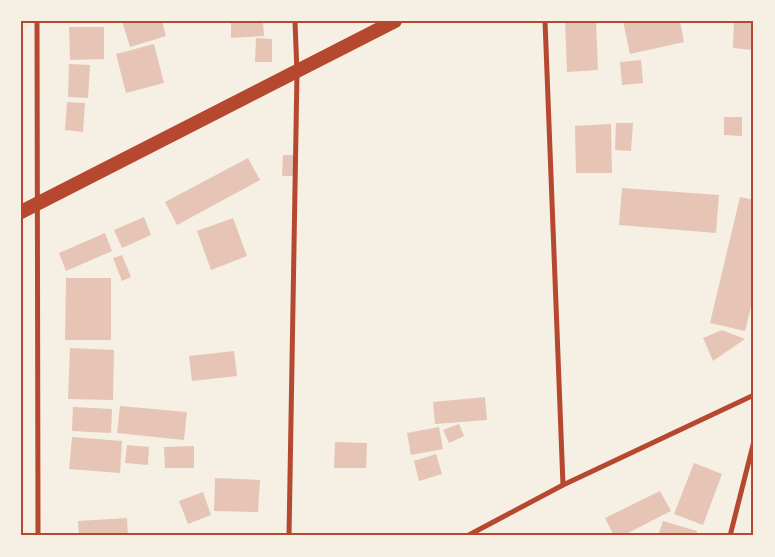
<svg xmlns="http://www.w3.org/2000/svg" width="775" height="557" font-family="'Alegreya Sans',sans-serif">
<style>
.building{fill:#e6c5b7}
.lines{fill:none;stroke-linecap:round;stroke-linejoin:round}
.minor{stroke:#b5482f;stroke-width:5}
.trunk{stroke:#b5482f;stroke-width:14}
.neatline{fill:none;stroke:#b5482f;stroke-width:2}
</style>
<rect width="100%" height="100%" fill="#f6efe4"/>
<g class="building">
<polygon points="122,21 162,21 166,36 130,47"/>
<polygon points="231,21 263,21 264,36 231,38"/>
<polygon points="565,21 596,21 598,70 567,72"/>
<polygon points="623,21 680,21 684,42 630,54"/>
<polygon points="734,21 754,21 754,50 733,48"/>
<polygon points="69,27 104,27 104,59 70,60"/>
<polygon points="256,38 272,39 272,62 255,62"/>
<polygon points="154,44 164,83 126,93 116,54"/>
<polygon points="641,60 643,83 622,85 620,62"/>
<polygon points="69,64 90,65 88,98 68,97"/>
<polygon points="67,102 85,103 83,132 65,130"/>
<polygon points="724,117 742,117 742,136 724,135"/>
<polygon points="616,123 633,123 631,151 615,150"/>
<polygon points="611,124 612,173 576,173 575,126"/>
<polygon points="283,155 294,155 294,176 282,176"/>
<polygon points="248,158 260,180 177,225 165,202"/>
<polygon points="622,188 719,195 716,233 619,225"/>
<polygon points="740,197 754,200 754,295 745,331 710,323"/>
<polygon points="144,217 151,235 122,248 114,230"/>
<polygon points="233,218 247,256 211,270 197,231"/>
<polygon points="105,233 112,251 66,271 59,253"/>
<polygon points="122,255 131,277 122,281 113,258"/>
<polygon points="66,278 111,278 111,340 65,340"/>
<polygon points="722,330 745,339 713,361 703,338"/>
<polygon points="70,348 114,350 113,400 68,399"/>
<polygon points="234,351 237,376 192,381 189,356"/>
<polygon points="485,397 487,420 435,424 433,402"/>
<polygon points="120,406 187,412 184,440 117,433"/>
<polygon points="73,407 112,409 111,433 72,431"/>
<polygon points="459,424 464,436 449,443 443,430"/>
<polygon points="439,427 443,449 411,455 407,433"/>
<polygon points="72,437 122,441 120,473 69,469"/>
<polygon points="335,442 367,443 366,468 334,468"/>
<polygon points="127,445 149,447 148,465 125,463"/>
<polygon points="194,446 194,468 165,468 164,447"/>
<polygon points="436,454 442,474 419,481 414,461"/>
<polygon points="694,463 722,474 703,525 674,514"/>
<polygon points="215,478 260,480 258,512 214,511"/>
<polygon points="660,491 671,511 622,536 614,536 605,518"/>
<polygon points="203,492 211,515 188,524 179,501"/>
<polygon points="127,518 128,536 79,536 78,521"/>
<polygon points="663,521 697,531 696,536 658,536"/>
</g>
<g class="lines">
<g class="minor">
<polyline points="37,21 38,536"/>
<polyline points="545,21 563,485"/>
<polyline points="289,536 297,73 295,21"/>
<polyline points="467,536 563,485 754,395"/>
<polyline points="730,536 754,441"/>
</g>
<polyline class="trunk" points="21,212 395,21"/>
</g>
<rect width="775" height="557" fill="none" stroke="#f6efe4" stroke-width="45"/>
<rect x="22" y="22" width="730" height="512" class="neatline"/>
</svg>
